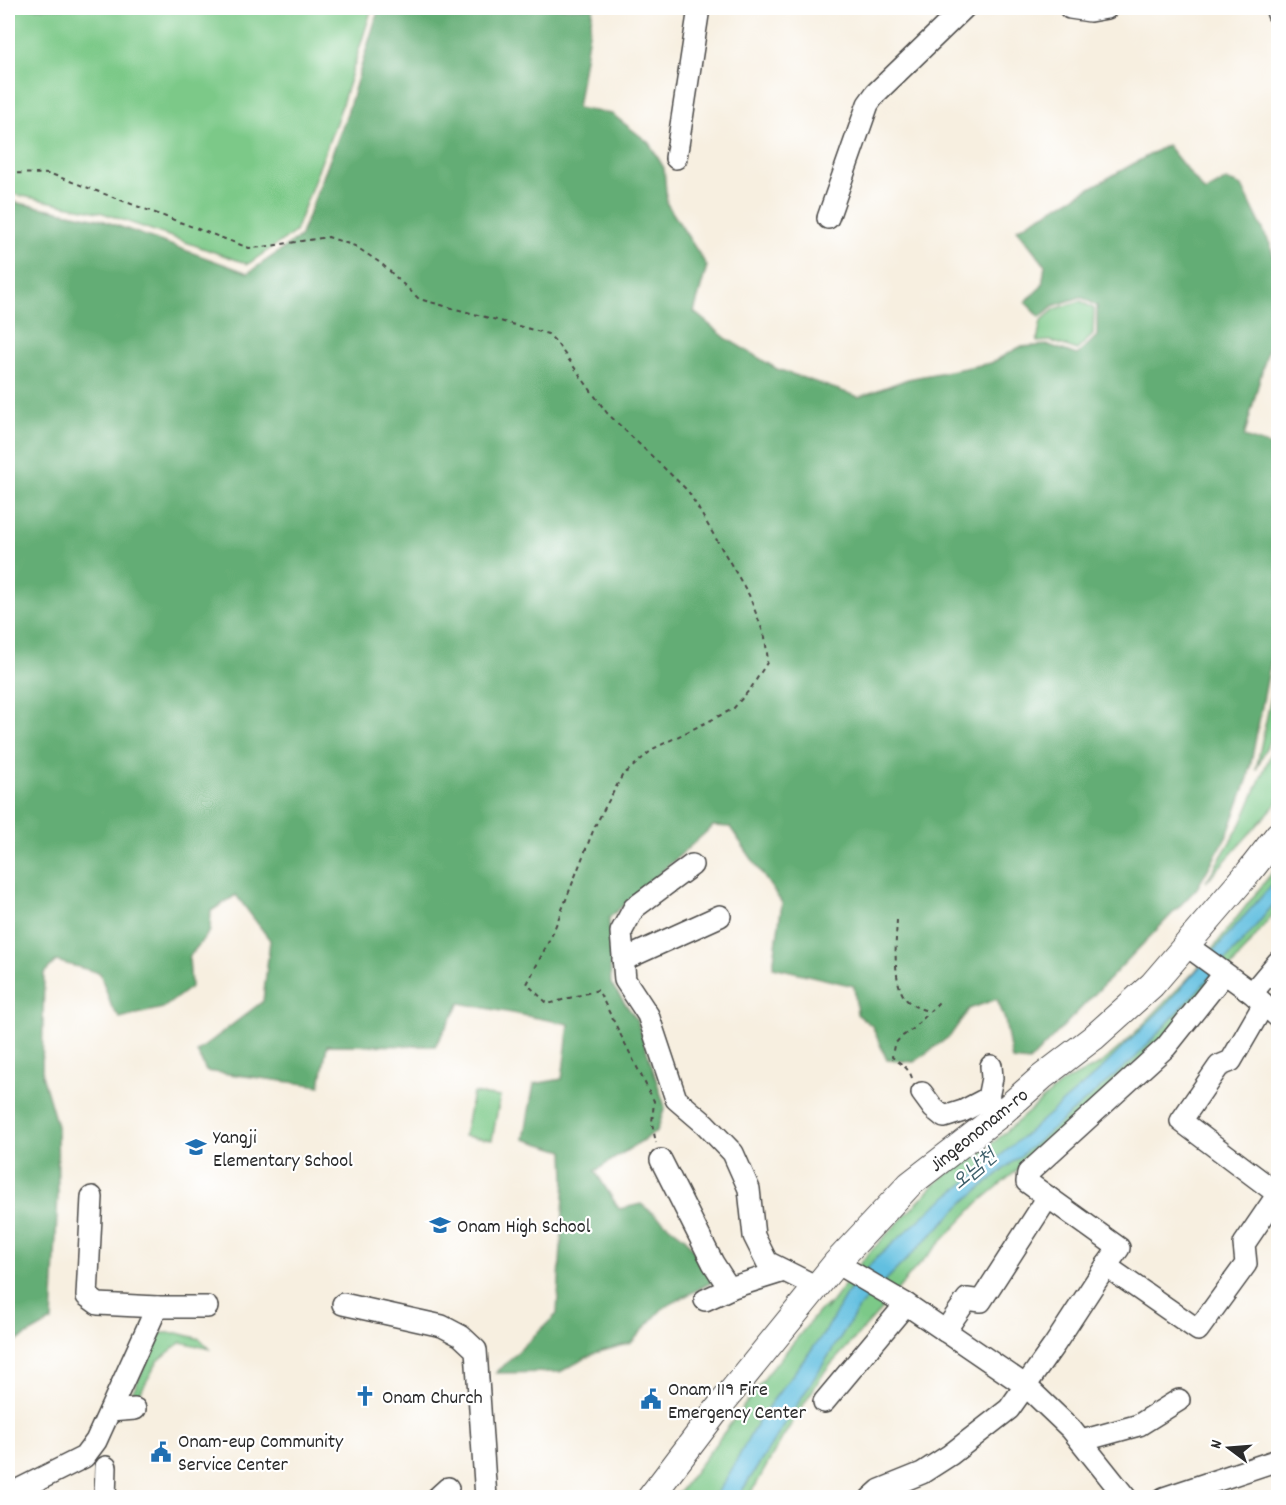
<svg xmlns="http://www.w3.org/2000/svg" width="1286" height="1505" font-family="Dekko,'Poor Story',sans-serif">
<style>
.green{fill:#7bc988;stroke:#537a5a;stroke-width:1.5}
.forest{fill:#64ad74;stroke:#486c50;stroke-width:1.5}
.water{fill:#62bfe0;stroke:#467586;stroke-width:1.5}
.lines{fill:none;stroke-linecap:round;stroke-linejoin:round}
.minor-casing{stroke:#4a4846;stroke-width:24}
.major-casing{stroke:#4a4846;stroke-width:28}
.path{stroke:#4a4846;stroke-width:2;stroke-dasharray:4.5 4.5;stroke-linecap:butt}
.minor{stroke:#fff;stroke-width:21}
.major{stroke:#fff;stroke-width:26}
.labels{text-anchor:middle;stroke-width:4.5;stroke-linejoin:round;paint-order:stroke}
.street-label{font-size:20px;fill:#2b2b2b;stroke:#fff}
.poi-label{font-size:20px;fill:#2b2b2b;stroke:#fff;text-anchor:start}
.water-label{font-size:21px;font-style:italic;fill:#3e5f6a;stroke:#fff}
</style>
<rect width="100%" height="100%" fill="#fff"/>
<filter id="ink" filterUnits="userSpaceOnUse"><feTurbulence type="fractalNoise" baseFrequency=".0167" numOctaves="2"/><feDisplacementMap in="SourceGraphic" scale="12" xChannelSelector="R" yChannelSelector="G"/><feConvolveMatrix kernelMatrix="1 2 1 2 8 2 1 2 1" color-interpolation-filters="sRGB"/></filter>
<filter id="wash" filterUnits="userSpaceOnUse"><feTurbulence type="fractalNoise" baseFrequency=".008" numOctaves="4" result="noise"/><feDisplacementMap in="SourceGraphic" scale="24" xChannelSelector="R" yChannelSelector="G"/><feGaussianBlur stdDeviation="1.35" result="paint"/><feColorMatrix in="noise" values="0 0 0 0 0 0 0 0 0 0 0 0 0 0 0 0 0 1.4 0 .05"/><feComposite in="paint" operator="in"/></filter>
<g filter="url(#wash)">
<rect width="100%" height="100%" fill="#f7efe0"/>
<g class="green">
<polygon points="8,8 372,8 338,117 295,232 248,264 103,213 8,193"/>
<polygon points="1081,301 1094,309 1093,335 1077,350 1051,341 1037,342 1041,321 1055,309"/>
<polygon points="1278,659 1278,722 1256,770 1278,663"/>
<polygon points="1273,749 1278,752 1278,802 1206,882 1241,824"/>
<polygon points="1278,865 1278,908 1213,990 1070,1126 978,1203 913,1271 879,1312 825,1371 783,1437 749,1497 675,1498 767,1375 819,1311 828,1304 825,1311 866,1256 941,1178 986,1149 1062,1083 1100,1064 1126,1042 1195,971"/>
<polygon points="473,1093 500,1097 492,1140 464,1136"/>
<polygon points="161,1333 178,1333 200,1339 210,1349 181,1342 158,1361 140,1393 130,1397"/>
</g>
<polygon class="forest" points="379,8 593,8 577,108 612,114 649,143 664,168 667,204 707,266 694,312 727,339 777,369 859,397 908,379 991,363 1020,347 1049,345 1077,355 1097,336 1097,306 1081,297 1053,306 1040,317 1025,302 1042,286 1045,265 1017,229 1167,145 1205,192 1226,180 1242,186 1270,244 1278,272 1278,312 1244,437 1277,448 1278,487 1278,624 1248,778 1227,836 1197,888 1029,1062 1012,1060 1005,1020 997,999 969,1009 950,1036 914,1062 887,1060 872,1026 857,1014 854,986 773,967 782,903 730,827 713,826 609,918 611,984 637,1020 665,1107 657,1131 595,1171 619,1209 641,1204 686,1239 714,1281 663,1308 631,1343 595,1353 560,1372 496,1373 557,1314 565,1179 564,1151 524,1139 534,1084 562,1079 569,1024 460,1003 435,1046 327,1045 320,1086 206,1071 197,1052 263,1001 270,940 236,895 211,911 210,931 189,957 191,987 163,1008 120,1018 112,1008 100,973 56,961 44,973 42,1075 57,1126 58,1193 52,1321 8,1346 8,201 99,219 248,273 300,237 345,120"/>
<polygon class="water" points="1278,878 1278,899 1245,939 1136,1057 1036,1143 965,1201 861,1305 738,1497 713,1498 724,1483 761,1416 825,1332 846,1295 873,1261 936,1205 1000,1156 1095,1075 1167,1004"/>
</g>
<g filter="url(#ink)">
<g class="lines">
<g class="minor-casing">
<g id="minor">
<polyline points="1070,8 1090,11 1107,8"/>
<polyline points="1276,8 1278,14"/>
<polyline points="676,158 699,8"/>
<polyline points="828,218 868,104 876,93 964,8"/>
<polyline points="692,865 634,908 621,932 625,980 648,1015 676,1099 705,1124 733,1153 749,1189 754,1236 767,1262 817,1287"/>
<polyline points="1186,945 1252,993 1278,1017"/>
<polyline points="623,960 720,916"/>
<polyline points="1252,993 1278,962"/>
<polyline points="1264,1004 1231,1061 1219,1066 1181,1121 1278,1194"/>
<polyline points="991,1066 992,1078 988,1098 995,1110"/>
<polyline points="922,1093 933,1108 944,1117 963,1111 988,1098"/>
<polyline points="661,1160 713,1263 729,1288"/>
<polyline points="836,1263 906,1304 1026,1386 1071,1429 1126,1498"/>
<polyline points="1106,1266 1198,1330 1246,1264 1244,1244 1278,1194"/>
<polyline points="705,1300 733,1287 784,1271"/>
<polyline points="343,1304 442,1326 461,1336 476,1350 486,1498"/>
<polyline points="157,1307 207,1307"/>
<polyline points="945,1331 967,1299 981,1301 1048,1197"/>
<polyline points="824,1402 906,1304"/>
<polyline points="110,1411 135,1409"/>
<polyline points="1081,1441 1139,1425 1179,1400"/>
<polyline points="8,1495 84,1457 96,1441 157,1307 98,1304 87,1296 92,1197"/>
<polyline points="105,1498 106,1467"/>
<polyline points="437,1498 448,1488"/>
<polyline points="871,1498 880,1490 922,1473 950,1455 1009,1409 1055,1344 1106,1266 1119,1248 1027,1182 1028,1173 1166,1047 1224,974"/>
<polyline points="1164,1498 1278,1460"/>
</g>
</g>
<g class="major-casing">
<polyline id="major" points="650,1498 723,1402 836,1263 910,1184 998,1116 1042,1077 1093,1038 1152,985 1249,872 1278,835"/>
</g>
<g class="path">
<polyline points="8,173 51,174 249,248 263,247 328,237 355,246 382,264 419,299 548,334 556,342 607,413 688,491 749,595 765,637 768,661 751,688 733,709 653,749 622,776 595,826 552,935 527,984 548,1004 598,990 654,1101 652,1123 656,1143"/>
<path d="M897 920C896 940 892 981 905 998 911 1006 920 1009 929 1011"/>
<path d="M912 1078C909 1068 900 1063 892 1057L894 1045 901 1037 913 1029 940 1001"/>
</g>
<use href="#minor" class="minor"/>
<use href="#major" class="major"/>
</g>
</g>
<defs>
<g id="school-bare" transform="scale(1.62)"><path d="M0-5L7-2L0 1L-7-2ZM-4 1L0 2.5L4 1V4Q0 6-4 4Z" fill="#1f6fb2" stroke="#fff" stroke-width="2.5" paint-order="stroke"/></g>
<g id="church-bare" transform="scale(1.62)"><path d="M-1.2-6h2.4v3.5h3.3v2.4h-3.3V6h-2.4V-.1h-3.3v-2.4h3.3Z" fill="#1f6fb2" stroke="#fff" stroke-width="2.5" paint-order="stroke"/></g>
<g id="civic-bare" transform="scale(1.62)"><path d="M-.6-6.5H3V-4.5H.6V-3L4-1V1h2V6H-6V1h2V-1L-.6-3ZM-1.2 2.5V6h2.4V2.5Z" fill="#1f6fb2" stroke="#fff" stroke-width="2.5" paint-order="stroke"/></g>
</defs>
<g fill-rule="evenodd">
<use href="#school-bare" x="196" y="1147"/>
<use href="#school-bare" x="440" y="1225"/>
<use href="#church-bare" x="365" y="1396"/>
<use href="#civic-bare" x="651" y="1399"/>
<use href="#civic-bare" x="161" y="1452"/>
</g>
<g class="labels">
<g class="street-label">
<text transform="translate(978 1129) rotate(-39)" y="7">Jingeononam-ro</text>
</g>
<g class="poi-label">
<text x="213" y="1143">Yangji<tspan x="213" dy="23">Elementary School</tspan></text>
<text x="457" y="1232">Onam High School</text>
<text x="668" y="1395">Onam 119 Fire<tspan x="668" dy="23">Emergency Center</tspan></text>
<text x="382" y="1403">Onam Church</text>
<text x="178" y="1447">Onam-eup Community<tspan x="178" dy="23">Service Center</tspan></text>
</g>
<g class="water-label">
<text transform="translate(973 1168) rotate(-40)" y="7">오남천</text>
</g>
</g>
<rect width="1286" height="1505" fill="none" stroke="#fff" stroke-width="30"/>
<g transform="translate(1229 1448) rotate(286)" stroke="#ffffff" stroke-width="4.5" paint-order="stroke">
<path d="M0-4.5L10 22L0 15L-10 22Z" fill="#2b2b2b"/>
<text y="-9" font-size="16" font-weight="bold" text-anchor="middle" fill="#2b2b2b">N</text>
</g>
</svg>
